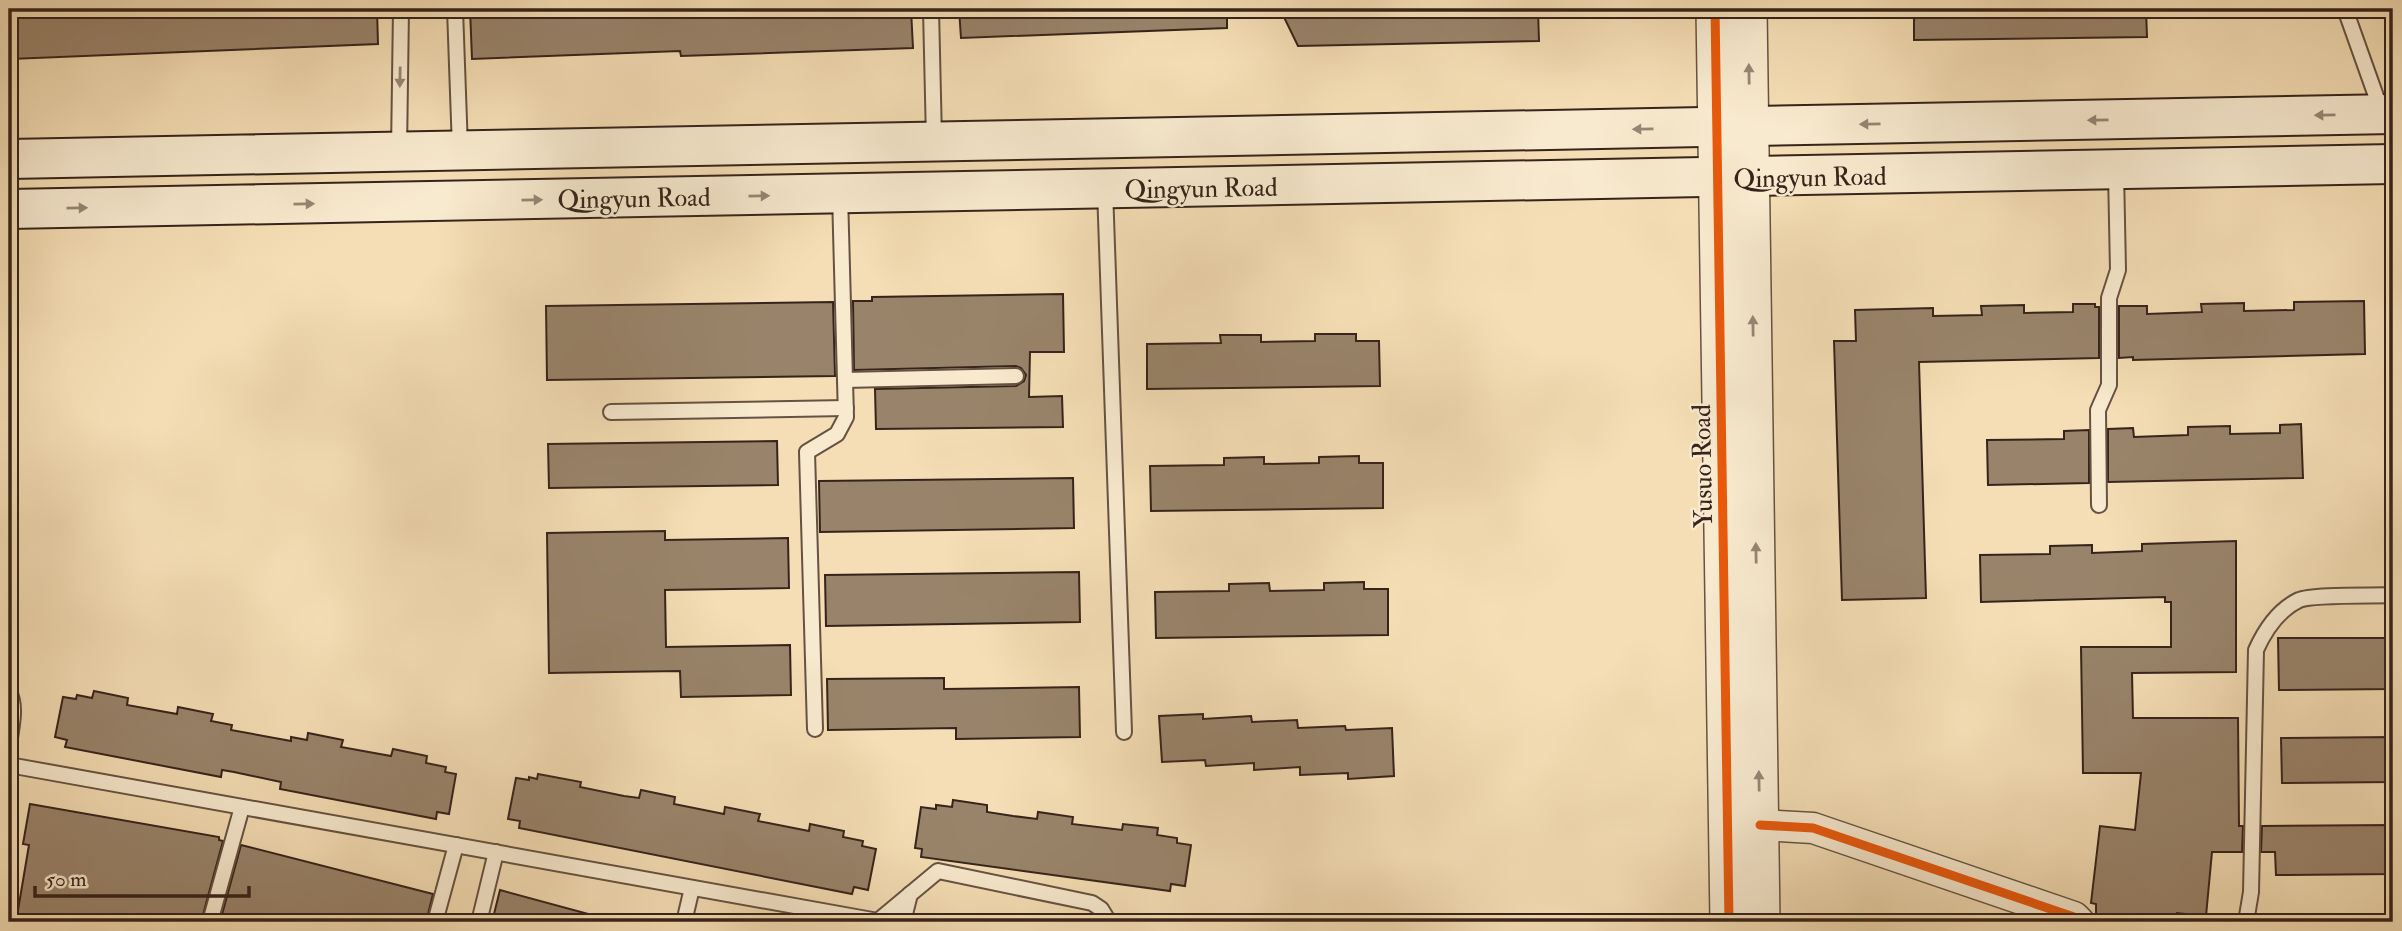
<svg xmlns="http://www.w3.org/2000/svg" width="2402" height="931" font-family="'IM FELL Double Pica',serif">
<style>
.building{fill:#99846b;stroke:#36231b;stroke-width:2}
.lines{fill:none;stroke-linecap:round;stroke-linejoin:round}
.service-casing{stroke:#665242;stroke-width:18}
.minor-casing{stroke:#665242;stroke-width:33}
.tertiary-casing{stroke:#665242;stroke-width:40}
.secondary-casing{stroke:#36231b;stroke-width:42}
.service{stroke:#f8eacf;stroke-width:14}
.minor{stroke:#f8eacf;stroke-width:30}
.tertiary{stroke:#f8eacf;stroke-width:37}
.secondary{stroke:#f8eacf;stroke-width:38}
.cycleway-casing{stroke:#f8eacf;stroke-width:13}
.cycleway{stroke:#e8590c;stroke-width:9}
.oneway{fill:#978675}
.labels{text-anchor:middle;stroke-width:5;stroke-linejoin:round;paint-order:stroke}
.street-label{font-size:26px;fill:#36231b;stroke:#f8eacf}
</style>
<rect width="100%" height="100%" fill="#f5deb5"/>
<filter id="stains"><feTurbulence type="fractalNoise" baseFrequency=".00286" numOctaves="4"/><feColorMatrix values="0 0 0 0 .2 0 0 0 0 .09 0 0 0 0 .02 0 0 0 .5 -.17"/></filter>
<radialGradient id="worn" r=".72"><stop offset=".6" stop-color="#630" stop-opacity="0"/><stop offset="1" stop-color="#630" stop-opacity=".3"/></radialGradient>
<g class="building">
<polygon points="61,9 84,9 84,11 377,9 378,44 11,59 9,14 61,12"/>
<polygon points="470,9 636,9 637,16 688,14 688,9 742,9 743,12 911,9 913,48 681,56 680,51 472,59"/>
<polygon points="959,9 1227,9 1227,28 961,38"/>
<polygon points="1280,9 1538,9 1539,41 1298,46"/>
<polygon points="1914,9 2146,9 2147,37 1914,40"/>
<polygon points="1063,294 1064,352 1030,352 1029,397 1062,396 1063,427 876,429 875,389 1016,386 1024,381 1026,375 1021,368 1016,366 854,370 853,301 872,301 872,297"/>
<polygon points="2364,301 2365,354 2133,360 2133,357 2119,358 2119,306 2147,306 2147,314 2202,312 2201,304 2244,303 2244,311 2294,310 2294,302"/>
<polygon points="833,302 835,376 547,380 546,306"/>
<polygon points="2073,304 2095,304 2095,307 2099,307 2099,358 1919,362 1926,598 1842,600 1834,341 1856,341 1855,310 1933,308 1933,316 1982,315 1981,306 2024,305 2024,313 2073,312"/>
<polygon points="1315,334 1356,334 1356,341 1379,341 1380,386 1147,389 1147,344 1221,343 1220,335 1261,335 1261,342 1315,341"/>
<polygon points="2301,424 2303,478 2108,482 2108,429 2133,428 2134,437 2188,435 2188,427 2230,426 2230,434 2280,433 2280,425"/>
<polygon points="2089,430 2089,483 1988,485 1987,440 2064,439 2064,431"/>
<polygon points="777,441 778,485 549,488 548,444"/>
<polygon points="1359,456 1359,463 1383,463 1383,508 1151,511 1150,466 1224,465 1224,458 1264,457 1264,464 1319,463 1319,457"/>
<polygon points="1073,478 1074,528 820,532 819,481"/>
<polygon points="665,531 665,540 788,538 789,588 665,590 666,647 790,645 791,695 681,697 680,671 549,673 547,533"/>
<polygon points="2236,541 2236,672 2132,673 2133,718 2238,718 2239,826 2243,826 2242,852 2212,852 2206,916 2177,913 2176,922 2096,922 2096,904 2091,903 2100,826 2135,830 2141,773 2083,773 2081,647 2171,647 2171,602 2165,602 2165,597 1981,602 1980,555 2050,554 2050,546 2092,545 2092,553 2142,551 2142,544"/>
<polygon points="1079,572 1080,622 826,626 825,575"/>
<polygon points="1364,582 1364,589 1388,589 1388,635 1156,638 1155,592 1229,591 1229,584 1269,583 1270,591 1324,590 1324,583"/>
<polygon points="2278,638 2393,638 2393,689 2279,690"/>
<polygon points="944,678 944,689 1079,687 1080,737 956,739 956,728 828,730 827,679"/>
<polygon points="94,691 128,698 127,705 177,714 178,707 213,714 211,721 232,725 231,730 291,741 291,737 307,740 308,733 343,740 341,747 391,756 393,749 427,756 426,763 446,767 445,772 456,774 449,814 437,812 436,819 280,789 281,782 234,772 222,770 221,777 65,747 67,740 55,737 63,697 76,699 77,695 92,698"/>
<polygon points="1203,714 1203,719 1251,716 1252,722 1297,720 1298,728 1345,726 1346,730 1392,728 1394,776 1348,779 1348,773 1300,775 1300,767 1254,770 1254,763 1206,766 1205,760 1162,762 1159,716"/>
<polygon points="2393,737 2393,782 2282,783 2281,738"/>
<polygon points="538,774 581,782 580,787 624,796 639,798 641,790 675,797 674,804 724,814 725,807 760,814 758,821 809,831 810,824 844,831 843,837 863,841 862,846 876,849 868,890 854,887 852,894 519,828 520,821 508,819 516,778 529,780 529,777 537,779"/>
<polygon points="953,800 987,805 987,812 1013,816 1037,819 1038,812 1073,817 1072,824 1122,830 1123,824 1158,828 1157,835 1177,838 1177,843 1191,845 1185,886 1171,884 1170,891 921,857 922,849 915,848 921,807 936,809 936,805 952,807"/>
<polygon points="30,804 219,837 219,840 223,841 201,922 16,922 29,845 23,844"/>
<polygon points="2393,825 2393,874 2276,875 2275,852 2261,852 2262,826"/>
<polygon points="241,845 433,894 426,922 220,922"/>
<polygon points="500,890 592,915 591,922 492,922"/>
</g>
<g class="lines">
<g class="service-casing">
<g id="service">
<polyline points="455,9 460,149"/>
<polyline points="931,9 934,140"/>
<polyline points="2345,9 2382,113"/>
<polyline points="399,151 401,9"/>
<polyline points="1105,189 1124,732"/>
<polyline points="845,380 1016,376"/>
<polyline points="611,412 846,408"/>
<polyline points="2099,505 2098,410 2109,385 2109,298 2118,270 2116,172"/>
<path d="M9 692C17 707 11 728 9 745"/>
<polyline points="815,729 807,452 837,434 846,417 840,194"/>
<polyline points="9,765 878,921 938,871 1092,903 1101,909 1109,922"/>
<polyline points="210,922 242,807"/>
<polyline points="435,922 456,845"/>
<polyline points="479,922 496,852"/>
<polyline points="684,922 692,888"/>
<polyline points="903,922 910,894"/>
<path d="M2246 922 2251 892 2256 650C2265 630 2278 610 2299 600 2312 594 2375 596 2393 595"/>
</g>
</g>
<g class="minor-casing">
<polyline id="minor" points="1760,825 1813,828 2074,917 2079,922"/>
</g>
<g class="tertiary-casing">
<g id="tertiary">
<polyline points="1715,9 1729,922"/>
<polyline points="1748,9 1761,922"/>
</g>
</g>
<g class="secondary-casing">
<g id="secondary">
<polyline points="9,159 2393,114"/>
<polyline points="9,209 2393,164"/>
</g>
</g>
<use href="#service" class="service"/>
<use href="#minor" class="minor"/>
<use href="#tertiary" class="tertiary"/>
<use href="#secondary" class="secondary"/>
<g class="cycleway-casing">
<g id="cycleway">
<polyline points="1715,9 1729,922"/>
<polyline points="1760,825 1813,828 2074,917 2079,922"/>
</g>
</g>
<use href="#cycleway" class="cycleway"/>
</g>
<defs><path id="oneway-solid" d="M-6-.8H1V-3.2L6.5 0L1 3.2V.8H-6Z" transform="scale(1.75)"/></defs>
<g class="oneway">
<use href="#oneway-solid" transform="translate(1749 74) rotate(-91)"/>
<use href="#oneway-solid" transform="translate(400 77) rotate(91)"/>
<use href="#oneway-solid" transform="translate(2325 115) rotate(179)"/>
<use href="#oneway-solid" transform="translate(2098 120) rotate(179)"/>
<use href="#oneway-solid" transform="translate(1870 124) rotate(179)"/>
<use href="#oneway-solid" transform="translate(1643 129) rotate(179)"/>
<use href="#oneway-solid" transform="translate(759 196) rotate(-1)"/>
<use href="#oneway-solid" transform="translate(532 200) rotate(-1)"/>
<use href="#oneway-solid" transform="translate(304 204) rotate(-1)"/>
<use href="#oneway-solid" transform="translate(77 208) rotate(-1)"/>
<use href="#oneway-solid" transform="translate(1753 326) rotate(-91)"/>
<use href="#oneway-solid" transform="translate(1756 553) rotate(-91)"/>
<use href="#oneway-solid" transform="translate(1759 781) rotate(-91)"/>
</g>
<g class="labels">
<g class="street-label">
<text transform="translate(1810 177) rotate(-1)" y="9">Qingyun Road</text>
<text transform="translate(1201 188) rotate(-1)" y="9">Qingyun Road</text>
<text transform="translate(634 198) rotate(-1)" y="9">Qingyun Road</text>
<text transform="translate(1702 466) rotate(-91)" y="9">Yusuo Road</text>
</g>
</g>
<rect width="2402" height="931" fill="none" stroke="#f5deb5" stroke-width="35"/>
<rect x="10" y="10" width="2381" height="910" fill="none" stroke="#36231b" stroke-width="3.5"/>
<rect x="18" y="18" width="2367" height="896" fill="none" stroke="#36231b" stroke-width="2"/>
<path d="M35 886v10h214v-10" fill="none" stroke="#36231b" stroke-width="3.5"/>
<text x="46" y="886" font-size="21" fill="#36231b" stroke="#f8eacf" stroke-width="5" paint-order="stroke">50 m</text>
<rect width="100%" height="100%" filter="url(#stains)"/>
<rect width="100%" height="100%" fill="url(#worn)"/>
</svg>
